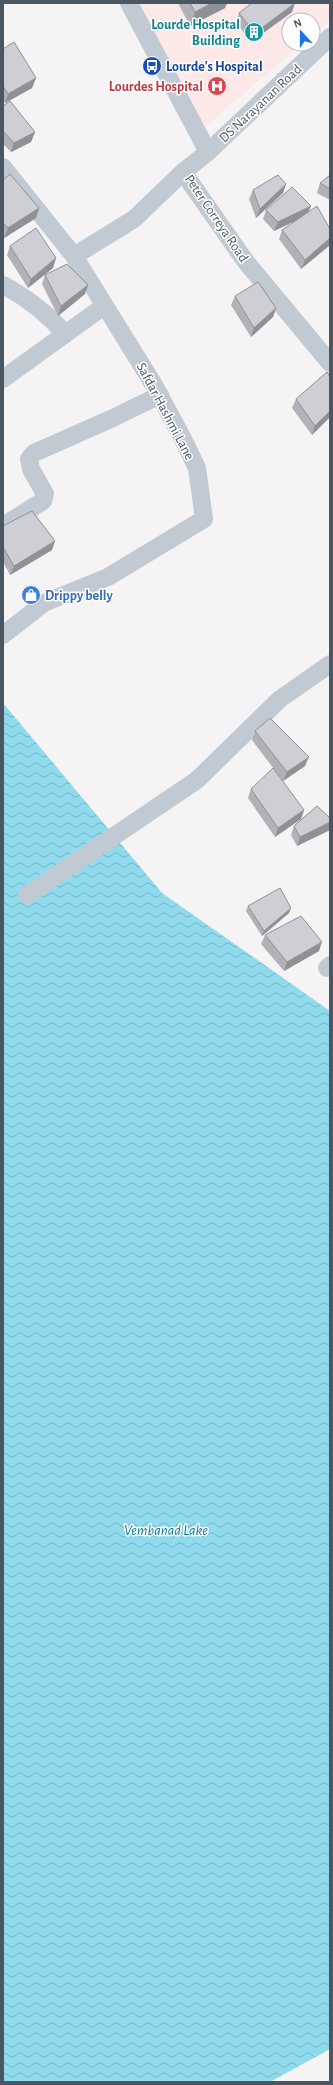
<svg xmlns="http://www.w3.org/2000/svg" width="333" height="2085" font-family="'Alegreya Sans',sans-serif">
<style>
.medical{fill:#fce8e6}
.water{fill:url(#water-waves)}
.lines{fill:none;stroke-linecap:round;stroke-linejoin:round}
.minor{stroke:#c1cad2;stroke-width:18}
.wall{fill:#b0b2b7}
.shaded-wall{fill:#909195}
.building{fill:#cdcfd5;stroke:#909195}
.labels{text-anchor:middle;stroke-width:3;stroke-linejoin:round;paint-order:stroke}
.culture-label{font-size:14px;font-weight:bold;fill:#0d838f;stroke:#fff;text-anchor:end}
.transit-label{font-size:14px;font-weight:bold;fill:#164399;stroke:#fff;text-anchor:start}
.health-label{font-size:14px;font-weight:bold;fill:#be3a42;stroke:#fff;text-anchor:end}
.street-label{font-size:14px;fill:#4a5661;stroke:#fff}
.shop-label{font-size:14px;font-weight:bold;fill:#366cbe;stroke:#fff;text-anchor:start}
.water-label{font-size:15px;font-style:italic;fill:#0c7c9b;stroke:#fff}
</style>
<defs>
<pattern id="water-waves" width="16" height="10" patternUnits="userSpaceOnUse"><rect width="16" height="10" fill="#90daee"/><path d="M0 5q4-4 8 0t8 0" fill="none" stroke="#78b4c4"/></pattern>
</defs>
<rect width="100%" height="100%" fill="#f5f3f3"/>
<polygon class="medical" points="140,3 330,3 330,20 313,34 313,20 289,20 289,44 302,44 203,128"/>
<polygon class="water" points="3,703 162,893 330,1011 330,2049 270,2082 3,2082"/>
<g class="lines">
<g class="minor">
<polyline points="129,3 208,152 183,172 246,262 330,363"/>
<polyline points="208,152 330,37"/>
<polyline points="3,167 74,256"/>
<path d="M3 285C27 298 47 313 65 334"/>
<polyline points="3,379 104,306"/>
<polyline points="3,526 43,501 45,494 31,469 29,459 34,453 113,418 160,395"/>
<polyline points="3,635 44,603 108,577 204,519 197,468 182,437 154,385 74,256 134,219 183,172"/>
<polyline points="27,895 197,780 280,699 330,664"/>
<polyline points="327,968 330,965"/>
</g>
</g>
<g class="wall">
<polygon points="178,3 227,3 225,8 190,26"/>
<polygon points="292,12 251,42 236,22 239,13"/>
<polygon points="3,49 36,78 32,88 5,103 3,100"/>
<polygon points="3,106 35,132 31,142 11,152 3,144"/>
<polygon points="330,175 330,200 317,193 320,183"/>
<polygon points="3,180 36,218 4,238 3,236"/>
<polygon points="286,184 283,193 256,218 249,199 253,190"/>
<polygon points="311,206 308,212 330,229 330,245 301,269 279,239 282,230 295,221 274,231 263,219 266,210"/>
<polygon points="10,246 56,258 53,268 28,288 7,255"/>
<polygon points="45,275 85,294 58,316 42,284"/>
<polygon points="235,296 276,308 273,317 251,337 231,305"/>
<polygon points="296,399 330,417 312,435 292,408"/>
<polygon points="3,526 52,550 10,575 3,562"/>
<polygon points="255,731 305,766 283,781 252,740"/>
<polygon points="251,789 304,810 301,819 275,837 248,798"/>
<polygon points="294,826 330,830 297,846 291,835"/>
<polygon points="248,906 289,913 262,936 246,911"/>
<polygon points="265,935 319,951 284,971 261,944"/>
</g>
<g class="shaded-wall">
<polygon points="212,3 227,3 225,8 190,26 195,12"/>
<polygon points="295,3 292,12 251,42 255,33"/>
<polygon points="36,78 32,88 5,103 8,94"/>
<polygon points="35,132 31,142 11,152 14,143"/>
<polygon points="286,184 283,193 256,218 260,209"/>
<polygon points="311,206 307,215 274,231 278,222"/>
<polygon points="39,208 36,218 4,238 8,228"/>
<polygon points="330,238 330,245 301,269 305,260"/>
<polygon points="56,258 53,268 28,288 31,279"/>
<polygon points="88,285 85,294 58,316 61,306"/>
<polygon points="276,308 273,317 251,337 254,328"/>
<polygon points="330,411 330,417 312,435 315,426"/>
<polygon points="55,541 52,550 10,575 14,566"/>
<polygon points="309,757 305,766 283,781 287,772"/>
<polygon points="304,810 301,819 275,837 278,828"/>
<polygon points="330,822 330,830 297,846 300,837"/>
<polygon points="291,908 289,913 262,936 264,931"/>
<polygon points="322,942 319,951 284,971 287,962"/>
</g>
<g class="building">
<polygon points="190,3 212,3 195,12"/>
<polygon points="252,3 295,3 255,33 239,13"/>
<polygon points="14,42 36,78 8,94 3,86 3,49"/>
<polygon points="10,101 35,132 14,143 3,131 3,106"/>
<polygon points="10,174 39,208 8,228 3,223 3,180"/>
<polygon points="278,175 286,184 260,209 253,190"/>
<polygon points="330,175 330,189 320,183"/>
<polygon points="292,187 311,206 278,222 266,210"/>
<polygon points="317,206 330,229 330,238 305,260 282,230"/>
<polygon points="36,228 56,258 31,279 10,246"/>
<polygon points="67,264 88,285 61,306 45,275"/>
<polygon points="258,282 276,308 254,328 235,296"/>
<polygon points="327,372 330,377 330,411 315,426 296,399"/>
<polygon points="32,511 55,541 14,566 3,547 3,526"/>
<polygon points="270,718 309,757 287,772 255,731"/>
<polygon points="273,768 304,810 278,828 251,789"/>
<polygon points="317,806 330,818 330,822 300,837 294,826"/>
<polygon points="280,888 291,908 264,931 248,906"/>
<polygon points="301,916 322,942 287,962 265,935"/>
</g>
<defs>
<g id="building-disc" transform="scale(1)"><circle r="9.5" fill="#0f9aa8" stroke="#fff"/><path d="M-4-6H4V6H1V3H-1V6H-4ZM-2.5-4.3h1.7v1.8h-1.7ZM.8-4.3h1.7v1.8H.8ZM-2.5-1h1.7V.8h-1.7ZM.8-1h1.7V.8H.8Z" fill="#fff"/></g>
<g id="bus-disc" transform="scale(1)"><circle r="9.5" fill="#1a4fb4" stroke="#fff"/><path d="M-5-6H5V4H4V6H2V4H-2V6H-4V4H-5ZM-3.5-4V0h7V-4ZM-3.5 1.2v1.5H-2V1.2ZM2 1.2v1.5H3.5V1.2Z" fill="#fff"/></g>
<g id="hospital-disc" transform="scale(1)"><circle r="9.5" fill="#e0444e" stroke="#fff"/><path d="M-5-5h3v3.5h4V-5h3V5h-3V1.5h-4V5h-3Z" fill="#fff"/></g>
<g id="shop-disc" transform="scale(1)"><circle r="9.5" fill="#3f7fe0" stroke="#fff"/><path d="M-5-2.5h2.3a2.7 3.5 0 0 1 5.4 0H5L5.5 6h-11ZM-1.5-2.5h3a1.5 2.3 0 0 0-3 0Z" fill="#fff"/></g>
</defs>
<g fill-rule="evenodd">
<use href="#building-disc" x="254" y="32"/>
<use href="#bus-disc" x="152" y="66"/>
<use href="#hospital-disc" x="217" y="86"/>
<use href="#shop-disc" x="31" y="595"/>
</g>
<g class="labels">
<g class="culture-label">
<text x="240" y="29">Lourde Hospital<tspan x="240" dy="16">Building</tspan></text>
</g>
<g class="transit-label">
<text x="166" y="71">Lourde's Hospital</text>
</g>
<g class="health-label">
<text x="203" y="91">Lourdes Hospital</text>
</g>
<g class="street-label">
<text transform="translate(260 103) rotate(-43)" y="5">DS Narayanan Road</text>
<text transform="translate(217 218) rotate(56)" y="5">Peter Correya Road</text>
<text transform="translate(166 411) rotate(62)" y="5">Safdar Hashmi Lane</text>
</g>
<g class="shop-label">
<text x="45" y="600">Drippy belly</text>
</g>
<g class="water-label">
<text x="166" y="1535">Vembanad Lake</text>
</g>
</g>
<rect width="333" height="2085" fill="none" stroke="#4a5661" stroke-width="8"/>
<g transform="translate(301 32) rotate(339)"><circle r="19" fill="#ffffff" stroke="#b7bbc0"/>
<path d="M0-3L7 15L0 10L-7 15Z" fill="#1a73e8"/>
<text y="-6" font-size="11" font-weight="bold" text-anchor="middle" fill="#4a5661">N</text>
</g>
</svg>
